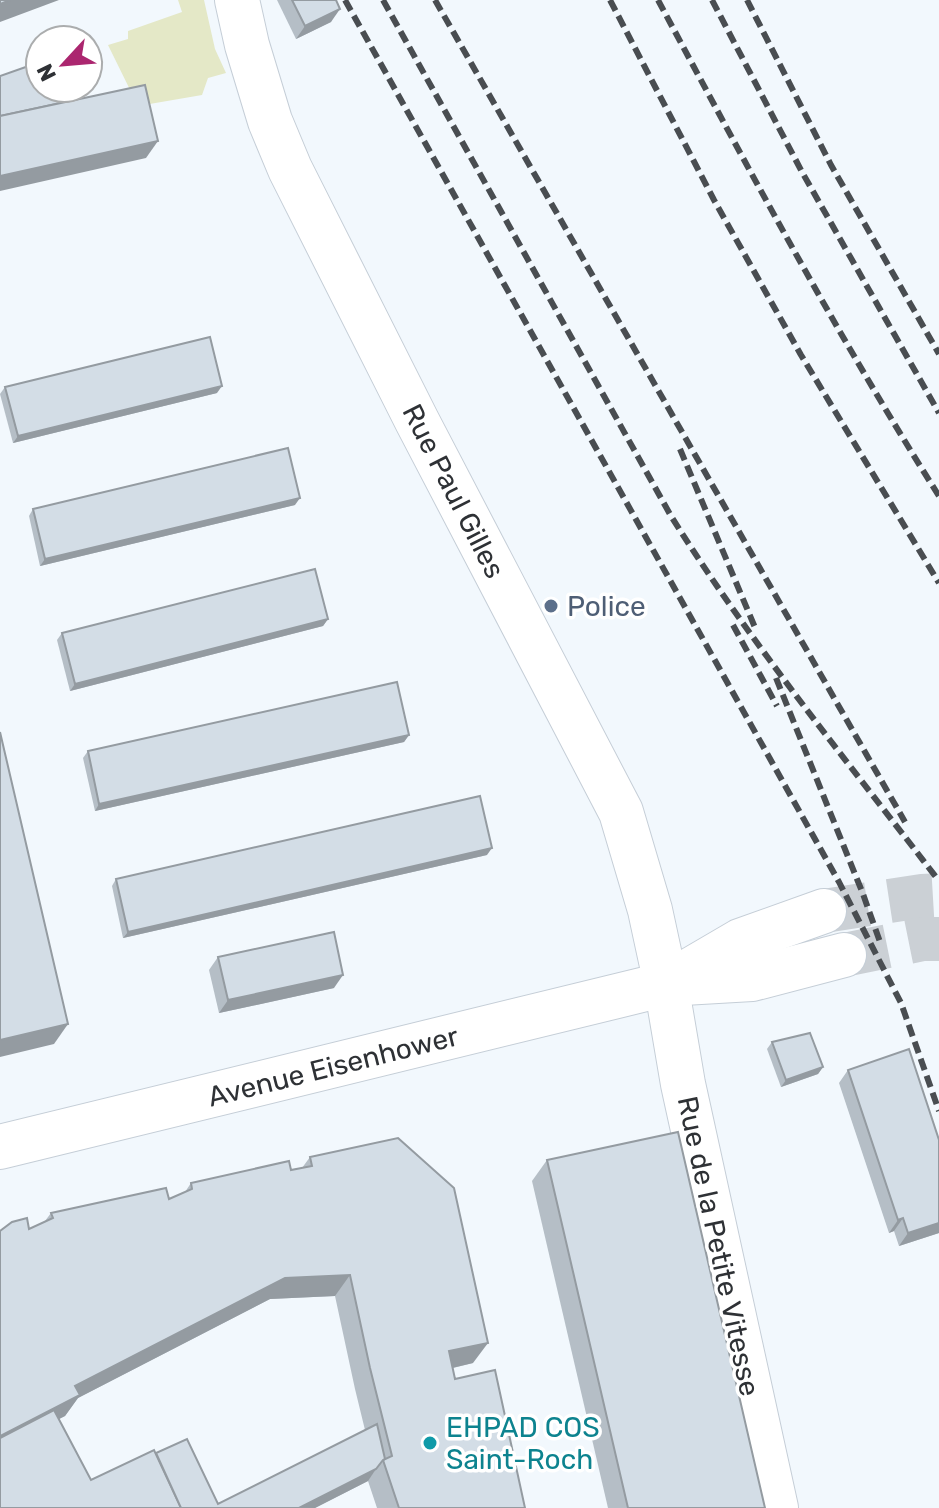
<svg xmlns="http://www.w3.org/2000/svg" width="939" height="1508" font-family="Rubik,sans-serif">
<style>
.green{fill:#e4e8c7}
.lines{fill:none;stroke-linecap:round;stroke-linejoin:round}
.secondary-tunnel{stroke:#cbd0d5;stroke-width:44;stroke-dasharray:44 22;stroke-linecap:butt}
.street-casing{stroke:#c5ced7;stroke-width:46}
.secondary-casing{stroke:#c5ced7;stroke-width:46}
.street{stroke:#fff;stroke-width:44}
.secondary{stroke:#fff;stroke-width:44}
.rail{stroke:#494d51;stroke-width:6;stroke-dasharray:12 6;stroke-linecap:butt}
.wall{fill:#b5bec6;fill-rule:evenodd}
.shaded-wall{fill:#949ba1}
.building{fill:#d3dde6;stroke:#949ba1;stroke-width:2}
.service-dot{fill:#5c6f8a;stroke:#fff;stroke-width:3}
.culture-dot{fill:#0f9aa8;stroke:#fff;stroke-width:3}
.labels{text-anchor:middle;stroke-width:7;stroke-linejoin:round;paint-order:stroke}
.street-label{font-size:28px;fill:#2e3135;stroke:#fff}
.service-label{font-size:28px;fill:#4e5e75;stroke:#fff;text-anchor:start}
.culture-label{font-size:28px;fill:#0d838f;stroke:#fff;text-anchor:start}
</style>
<rect width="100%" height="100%" fill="#f2f8fd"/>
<polygon class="green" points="178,0 204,0 215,49 226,73 208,78 202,95 138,106 108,45 128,39 128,31 182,12"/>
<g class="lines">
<g class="secondary-tunnel">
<polyline points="824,911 922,896 939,895"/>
<polyline points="844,955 923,939 939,939"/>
</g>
<g class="street-casing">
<polyline id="street" points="237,0 247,45 270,121 290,169 417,421 621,812 650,910 666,984 683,1084 776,1508"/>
</g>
<g class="secondary-casing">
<g id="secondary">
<polyline points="675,979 740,941 824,911"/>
<polyline points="0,1147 666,984 752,979 844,955"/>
</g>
</g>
<use href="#street" class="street"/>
<use href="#secondary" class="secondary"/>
<g class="rail">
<polyline points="345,0 839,882 901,1003 939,1111"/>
<path d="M383 0 671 516C751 644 847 761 939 881"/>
<polyline points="435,0 905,822"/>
<polyline points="610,0 714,200 801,355 939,583"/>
<path d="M658 0C748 168 837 335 939 496"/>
<polyline points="712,0 802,172 939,413"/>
<polyline points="747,0 831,165 939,354"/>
<polyline points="680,449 756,630"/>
<polyline points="733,625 777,706"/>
<polyline points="776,678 863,894 880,942"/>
</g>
</g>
<g class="wall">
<polygon points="277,0 336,0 331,22 296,39"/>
<polygon points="5,387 217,393 13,443 0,394"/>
<polygon points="295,505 40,566 29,516 33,509"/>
<polygon points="328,619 323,626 70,691 57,640 62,633"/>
<polygon points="409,735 404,742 95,811 83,758 88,751"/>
<polygon points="487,855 123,938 112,886 116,879"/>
<polygon points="218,957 334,988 219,1013 209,970"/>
<polygon points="772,1042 823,1067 818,1074 781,1087 767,1049"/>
<polygon points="848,1070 939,1140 939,1233 899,1246 894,1231 889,1233 839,1083"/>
<path d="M310 1157 473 1363 453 1368 455 1379 525 1508H377L368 1481 315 1508H0L45 1221 51 1213 169 1199 185 1192 191 1183 302 1168ZM335 1296 355 1389 365 1430 218 1504 156 1453 91 1480 59 1419 65 1416 78 1398 270 1299Z"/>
<polygon points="547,1160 765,1508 608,1508 532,1181"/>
</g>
<g class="shaded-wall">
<polygon points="10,0 59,0 0,22 0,4"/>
<polygon points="340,9 331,22 296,39 305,26"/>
<polygon points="97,73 88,85 88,76"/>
<polygon points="57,88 80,88 50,98"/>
<polygon points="158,141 146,158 0,191 0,176"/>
<polygon points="222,386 217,393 13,443 18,436"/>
<polygon points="300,498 295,505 40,566 45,559"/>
<polygon points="328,619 323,626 70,691 75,684"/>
<polygon points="409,735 404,742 95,811 99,804"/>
<polygon points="492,848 487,855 123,938 128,932"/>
<polygon points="343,975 334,988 219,1013 228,1000"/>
<polygon points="68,1024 54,1044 0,1057 0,1040"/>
<polygon points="823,1067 818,1074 781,1087 786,1080"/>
<polygon points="903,1218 894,1231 889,1233 898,1220"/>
<polygon points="939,1223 939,1233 899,1246 908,1233"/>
<polygon points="350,1275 335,1296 270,1299 78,1398 65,1416 0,1449 0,1436 75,1386 285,1278"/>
<polygon points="488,1343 473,1363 435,1372 449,1351"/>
<polygon points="376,1469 368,1481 315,1508 299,1508"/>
</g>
<g class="building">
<polygon points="0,0 10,0 0,4"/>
<polygon points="292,0 336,0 340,9 305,26"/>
<polygon points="88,53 89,53 97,73 88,76"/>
<polygon points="40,62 40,88 60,88 65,102 0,116 0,76"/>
<polygon points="145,85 158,141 0,176 0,116"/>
<polygon points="210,337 222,386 18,436 5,387"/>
<polygon points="288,448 300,498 45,559 33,509"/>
<polygon points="315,569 328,619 75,684 62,633"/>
<polygon points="397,682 409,735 99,804 88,751"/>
<polygon points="0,732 68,1024 0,1040"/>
<polygon points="480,796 492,848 128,932 116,879"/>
<polygon points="334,932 343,975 228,1000 218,957"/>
<polygon points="810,1033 823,1067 786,1080 772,1042"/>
<polygon points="909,1049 939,1140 939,1223 908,1233 903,1218 898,1220 848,1070"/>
<polygon points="678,1132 765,1508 628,1508 547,1160"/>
<polygon points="398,1138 454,1188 488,1343 449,1351 455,1379 495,1370 525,1508 399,1508 383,1460 392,1456 370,1368 350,1275 285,1278 75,1386 80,1395 0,1436 0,1231 12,1222 27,1218 29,1229 53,1218 51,1213 166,1188 169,1199 192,1189 191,1183 289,1161 291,1170 312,1166 310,1157"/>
<polygon points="54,1410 91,1480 154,1450 181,1508 0,1508 0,1438"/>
<polygon points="377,1424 385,1459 383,1460 376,1469 299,1508 181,1508 156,1453 187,1439 218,1504"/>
</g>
<circle class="service-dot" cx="551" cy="606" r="8"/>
<circle class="culture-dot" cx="430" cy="1443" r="8"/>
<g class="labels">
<g class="street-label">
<text transform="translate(454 491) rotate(63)" y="10">Rue Paul Gilles</text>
<text transform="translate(333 1066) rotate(-14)" y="10">Avenue Eisenhower</text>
<text transform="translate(719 1246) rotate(78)" y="10">Rue de la Petite Vitesse</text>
</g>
<g class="service-label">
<text x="567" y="616">Police</text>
</g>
<g class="culture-label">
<text x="446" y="1437">EHPAD COS<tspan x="446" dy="32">Saint-Roch</tspan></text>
</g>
</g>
<g transform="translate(64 64) rotate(244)"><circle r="38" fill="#ffffff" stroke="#abadae" stroke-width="2"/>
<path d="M0-6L14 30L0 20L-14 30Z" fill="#ab266f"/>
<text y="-12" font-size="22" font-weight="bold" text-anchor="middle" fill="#2e3135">N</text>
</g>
</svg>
